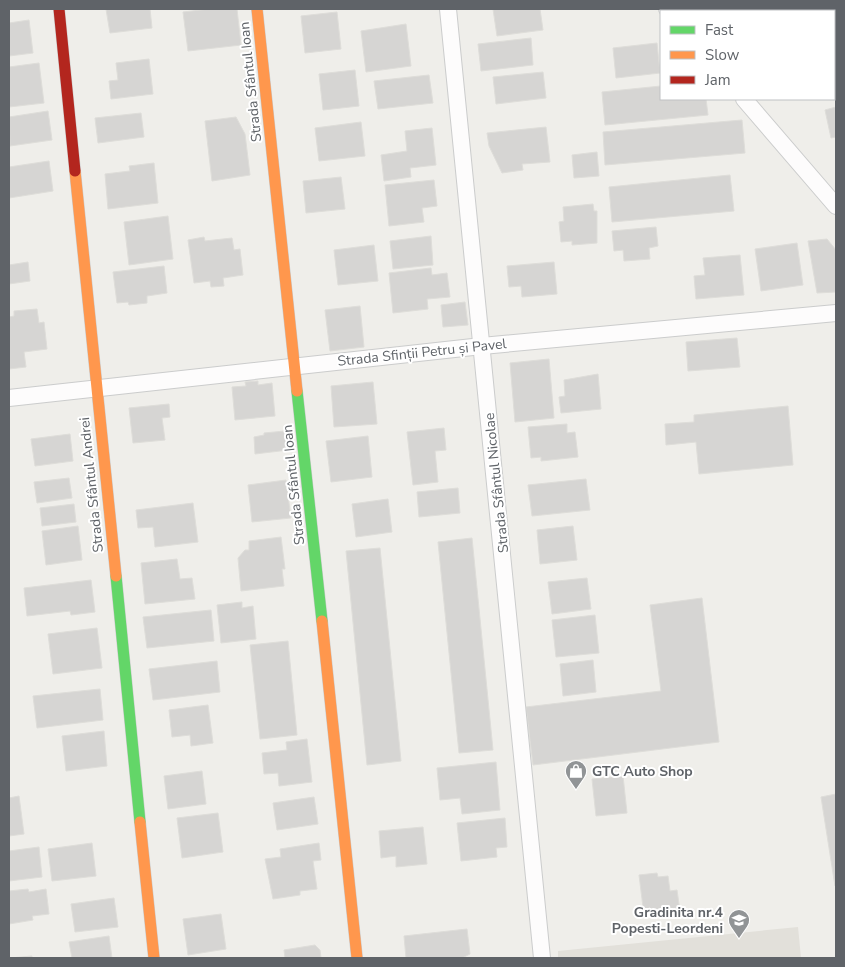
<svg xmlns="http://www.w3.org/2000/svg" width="845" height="967" font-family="'Nunito Sans',sans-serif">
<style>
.education{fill:#e2e0da}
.green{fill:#d8ebd6}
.building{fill:#d6d5d3;stroke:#deddd9}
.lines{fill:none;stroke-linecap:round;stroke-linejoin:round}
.street-casing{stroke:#cbcccc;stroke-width:18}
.fast-casing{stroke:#cacacb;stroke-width:12}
.slow-casing{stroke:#cacacb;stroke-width:12}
.jam-casing{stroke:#cacacb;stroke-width:12}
.path{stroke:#cacfcc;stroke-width:3;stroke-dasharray:5 2.5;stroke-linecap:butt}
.street{stroke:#fdfcfc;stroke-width:16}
.fast{stroke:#63d668;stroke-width:11}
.slow{stroke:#ff974d;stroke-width:11}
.jam{stroke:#b3261e;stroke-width:11}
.labels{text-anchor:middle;stroke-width:4;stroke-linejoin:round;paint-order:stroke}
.street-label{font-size:14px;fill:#5f6368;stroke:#fff}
.poi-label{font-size:14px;font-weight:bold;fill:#5f6368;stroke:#fff;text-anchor:start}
</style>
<rect width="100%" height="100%" fill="#efeeea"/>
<polygon class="education" points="798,927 801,958 558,958 558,951"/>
<polygon class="green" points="681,9 836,9 836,73 834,74 834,11 683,11"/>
<g class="building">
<polygon points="106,9 150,9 152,28 110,33"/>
<polygon points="210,9 237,9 241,45 188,51 183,12"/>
<polygon points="493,9 540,9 543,30 497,36"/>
<polygon points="337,12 341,49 305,53 301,16"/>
<polygon points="29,20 33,53 9,56 9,23"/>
<polygon points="406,24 411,66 366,72 361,31"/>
<polygon points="531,38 533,65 481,71 478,44"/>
<polygon points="657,43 660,73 616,78 613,48"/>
<polygon points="149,59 153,94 111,99 109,81 118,80 116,63"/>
<polygon points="39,63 44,103 9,107 9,67"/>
<polygon points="355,70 359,106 323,110 319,74"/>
<polygon points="543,72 546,98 496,104 493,77"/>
<polygon points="429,75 433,103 378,109 374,81"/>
<polygon points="661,86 661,99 706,99 708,115 605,125 602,92"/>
<polygon points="836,107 836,137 831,138 825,110"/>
<polygon points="48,111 52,140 10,146 9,117"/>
<polygon points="141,113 144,137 98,143 95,118"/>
<polygon points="236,117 245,134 250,175 212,181 205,121"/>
<polygon points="742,120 745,153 605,165 603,132"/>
<polygon points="361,122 365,156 319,161 315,128"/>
<polygon points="546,127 550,162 522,164 523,170 502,173 489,146 487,133"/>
<polygon points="432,128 436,165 410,168 411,177 384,181 381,155 407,151 405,131"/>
<polygon points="597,152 599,176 574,178 572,155"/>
<polygon points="49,161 53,191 9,198 9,167"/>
<polygon points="154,163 158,203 108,209 105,174 130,171 129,166"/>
<polygon points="730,175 734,211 612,222 609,187"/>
<polygon points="341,177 345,209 306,213 303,181"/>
<polygon points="434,180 437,206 422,208 424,222 389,226 385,185"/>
<polygon points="593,204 594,211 597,211 597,243 572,245 572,241 561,242 559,222 564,221 563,207"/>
<polygon points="168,216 173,259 129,265 124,222"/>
<polygon points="656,227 658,246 649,248 650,259 624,261 623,250 614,251 612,231"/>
<polygon points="431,236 433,265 393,269 390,241"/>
<polygon points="204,237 205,241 232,238 234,250 240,249 243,275 223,278 224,286 211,287 210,281 194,283 188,240"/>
<polygon points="827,239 836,250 836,292 817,293 808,241"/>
<polygon points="797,243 803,285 761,291 755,249"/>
<polygon points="374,245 378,281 338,285 334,250"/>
<polygon points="740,255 744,295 696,299 694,276 705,275 703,258"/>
<polygon points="28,262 30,281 9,284 9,265"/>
<polygon points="554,262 557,294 522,297 521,286 509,287 507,266"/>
<polygon points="164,266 167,293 147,296 147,303 129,305 128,302 117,303 113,272"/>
<polygon points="431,268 432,275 447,273 450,297 427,299 428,309 393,313 389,273"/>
<polygon points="465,302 468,325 443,327 441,305"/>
<polygon points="360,306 364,347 330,351 325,310"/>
<polygon points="37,309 39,323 44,322 47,349 24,352 26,367 9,369 9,317 14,316 14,311"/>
<polygon points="737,338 740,367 688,371 686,342"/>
<polygon points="549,359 554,418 515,422 510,363"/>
<polygon points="598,374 601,409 561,413 559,397 565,396 564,380"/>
<polygon points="258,381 258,385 272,383 275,416 235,420 232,387 246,386 245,382"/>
<polygon points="373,382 377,424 334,427 331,386"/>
<polygon points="169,404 170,417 162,418 165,440 133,443 129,408"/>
<polygon points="788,406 793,465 699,474 696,442 666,445 665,424 694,422 694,415"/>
<polygon points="567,424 567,433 575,432 578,457 541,461 541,457 531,458 528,427"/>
<polygon points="444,428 446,450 435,451 438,482 413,485 407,432"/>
<polygon points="285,431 288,450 255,454 254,437 264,435 264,433"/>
<polygon points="70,434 73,461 35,466 31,439"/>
<polygon points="368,436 372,477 331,482 326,441"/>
<polygon points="69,478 72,498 37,503 34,482"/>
<polygon points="586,479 590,510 532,516 528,485"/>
<polygon points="286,480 291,518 252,522 248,485"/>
<polygon points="458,488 460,513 419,517 417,492"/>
<polygon points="388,499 392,532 356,537 352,504"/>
<polygon points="193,503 198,542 155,547 153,527 138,528 136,510"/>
<polygon points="74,504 76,522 42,526 40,508"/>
<polygon points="78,526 82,560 46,565 42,531"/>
<polygon points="573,526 577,560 540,564 537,530"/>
<polygon points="281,537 285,569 282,569 284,586 241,591 238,558 245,550 249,550 249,541"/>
<polygon points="472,538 493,750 459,753 438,542"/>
<polygon points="380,548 401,761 367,765 346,551"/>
<polygon points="177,559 180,579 192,578 195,599 145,604 141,563"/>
<polygon points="587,578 591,609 552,614 548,582"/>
<polygon points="91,580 95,612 71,615 70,611 27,616 24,588"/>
<polygon points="702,598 719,742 533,765 526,707 661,691 650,605"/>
<polygon points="242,602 242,608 253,606 256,639 221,643 217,605"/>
<polygon points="211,610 214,641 147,648 143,617"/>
<polygon points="595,615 599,653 556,657 552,620"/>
<polygon points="97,628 102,668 53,674 48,634"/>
<polygon points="288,641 297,735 260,739 250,645"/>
<polygon points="593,660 596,692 563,696 560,664"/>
<polygon points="217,661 220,692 153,700 149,669"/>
<polygon points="100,689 103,720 37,728 33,696"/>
<polygon points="208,705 213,743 191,746 190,735 172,737 169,710"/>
<polygon points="104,731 107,766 66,771 62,736"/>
<polygon points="307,739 312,782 279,786 278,773 264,774 262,753 287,750 286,742"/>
<polygon points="496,762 500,810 462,814 460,798 440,800 437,768"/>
<polygon points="202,771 206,804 168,809 164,776"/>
<polygon points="623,776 627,813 596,816 592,779"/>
<polygon points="836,794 836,886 835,886 821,797"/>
<polygon points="19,796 24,834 9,836 9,798"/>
<polygon points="314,797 318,824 277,830 273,803"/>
<polygon points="218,813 223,852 182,858 177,818"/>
<polygon points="505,818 507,847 496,848 497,857 461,861 457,823"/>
<polygon points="423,827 427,864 396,867 396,856 381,858 379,831"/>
<polygon points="92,843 96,876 52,881 48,849"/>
<polygon points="319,843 321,860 313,861 317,889 300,891 300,895 273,899 265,859 281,857 280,849"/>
<polygon points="39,847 42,877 9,881 9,851"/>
<polygon points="657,873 658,877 668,876 670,891 677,890 680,911 644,915 639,875"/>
<polygon points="28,889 29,892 46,889 49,914 32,916 33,920 9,924 9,891"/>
<polygon points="114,898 118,927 75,932 71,904"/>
<polygon points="221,914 226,949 188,955 183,919"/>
<polygon points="467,929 470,954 462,958 406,958 404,936"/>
<polygon points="109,936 112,958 72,958 69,942"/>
<polygon points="315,945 320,950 321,958 285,958 284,950"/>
<polygon points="32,956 32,958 10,958"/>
</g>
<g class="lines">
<g class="street-casing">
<g id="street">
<polyline points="448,9 542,958"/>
<polyline points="667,9 669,11"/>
<polyline points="744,99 836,206"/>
<polyline points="9,398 482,346 836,313"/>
</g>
</g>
<g class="fast-casing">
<g id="fast">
<polyline points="297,391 322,621"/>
<polyline points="116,576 140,822"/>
</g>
</g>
<g class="slow-casing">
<g id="slow">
<polyline points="257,9 297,391"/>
<polyline points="75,171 116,576"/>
<polyline points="322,621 357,958"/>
<polyline points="140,822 154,958"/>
</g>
</g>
<g class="jam-casing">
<polyline id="jam" points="59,9 75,171"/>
</g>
<g class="path">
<polyline points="695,9 695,11"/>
<polyline points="777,9 778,11"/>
</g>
<use href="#street" class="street"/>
<use href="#fast" class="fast"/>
<use href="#slow" class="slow"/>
<use href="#jam" class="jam"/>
</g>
<defs>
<g id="shop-pin" transform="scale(1.125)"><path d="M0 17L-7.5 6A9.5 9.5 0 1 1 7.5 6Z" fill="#919496" stroke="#fff"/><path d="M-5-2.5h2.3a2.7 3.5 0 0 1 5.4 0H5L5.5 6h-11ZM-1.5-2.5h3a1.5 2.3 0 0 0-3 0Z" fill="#fff"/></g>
<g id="school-pin" transform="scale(1.125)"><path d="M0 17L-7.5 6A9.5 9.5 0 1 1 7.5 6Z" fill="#919496" stroke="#fff"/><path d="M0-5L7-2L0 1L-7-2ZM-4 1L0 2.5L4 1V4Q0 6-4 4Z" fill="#fff"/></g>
</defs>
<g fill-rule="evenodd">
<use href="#shop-pin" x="576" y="771"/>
<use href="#school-pin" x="739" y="920"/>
</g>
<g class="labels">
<g class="street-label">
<text transform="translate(250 82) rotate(-96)" y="5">Strada Sfântul Ioan</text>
<text transform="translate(422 352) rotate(-6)" y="5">Strada Sfinții Petru și Pavel</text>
<text transform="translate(496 483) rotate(-96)" y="5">Strada Sfântul Nicolae</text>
<text transform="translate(91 485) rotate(-96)" y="5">Strada Sfântul Andrei</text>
<text transform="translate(293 485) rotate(-96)" y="5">Strada Sfântul Ioan</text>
</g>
<g class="poi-label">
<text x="592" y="776">GTC Auto Shop</text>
<text x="723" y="917" text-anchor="end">Gradinita nr.4<tspan x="723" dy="16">Popesti-Leordeni</tspan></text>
</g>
</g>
<rect width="845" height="967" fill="none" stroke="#5f6368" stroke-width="20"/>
<rect x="660" y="10" width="175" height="90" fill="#ffffff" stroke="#bfc1c3"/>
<rect x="670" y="26" width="25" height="8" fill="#63d668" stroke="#bfc1c3"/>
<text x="705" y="35" font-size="15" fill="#5f6368">Fast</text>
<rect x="670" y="51" width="25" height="8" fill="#ff974d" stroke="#bfc1c3"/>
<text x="705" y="60" font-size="15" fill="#5f6368">Slow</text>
<rect x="670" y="76" width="25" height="8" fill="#b3261e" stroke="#bfc1c3"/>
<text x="705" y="85" font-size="15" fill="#5f6368">Jam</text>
</svg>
